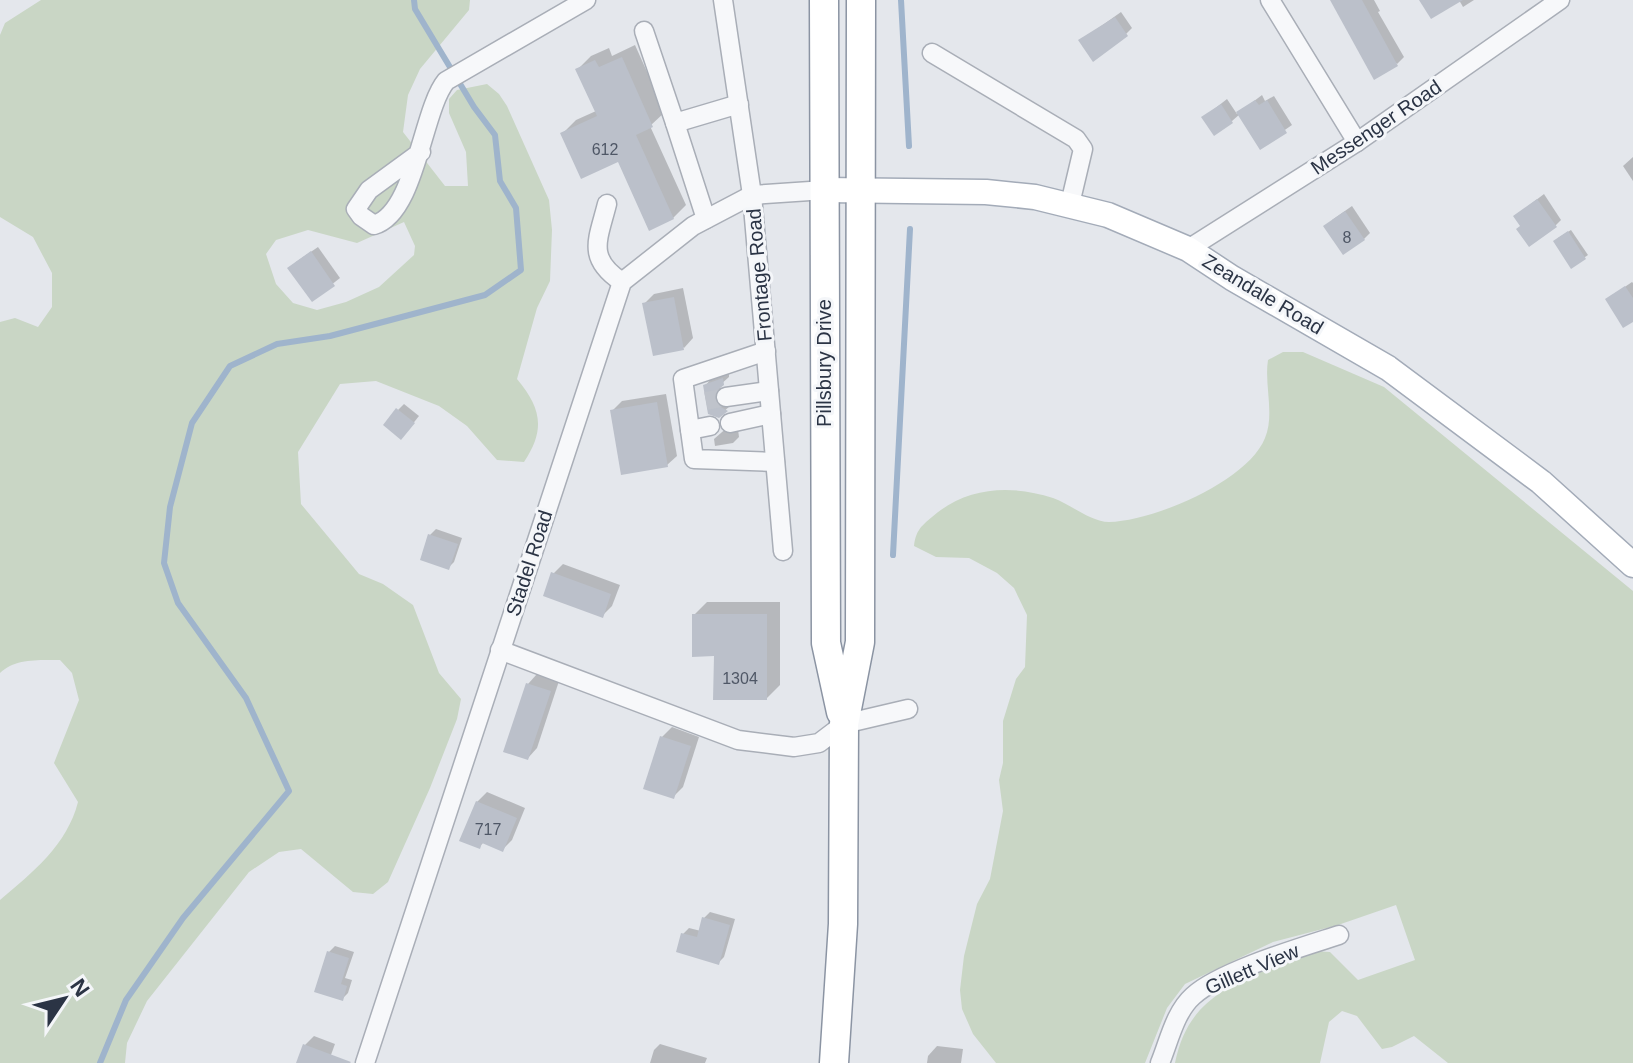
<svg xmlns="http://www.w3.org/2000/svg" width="1633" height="1063" font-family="Helvetica,sans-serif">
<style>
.green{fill:#c9d6c5;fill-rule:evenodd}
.shadow{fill:#0003}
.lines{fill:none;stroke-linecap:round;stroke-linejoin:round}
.stream{stroke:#9fb4cc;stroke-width:6}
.building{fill:#bbc0ca}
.minor-tunnel{stroke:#bfc3cb;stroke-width:18;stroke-dasharray:18 9;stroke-linecap:butt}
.minor-casing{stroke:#a9aeb7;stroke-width:21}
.major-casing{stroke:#a3abb8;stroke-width:27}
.highway-casing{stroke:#8b94a3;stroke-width:31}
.minor{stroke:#f7f8fa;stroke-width:18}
.major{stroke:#fff;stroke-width:24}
.highway{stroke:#fff;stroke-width:28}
.labels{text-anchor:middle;stroke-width:6;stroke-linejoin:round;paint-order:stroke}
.number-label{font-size:16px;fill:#4f5766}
.street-label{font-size:20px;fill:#2b3445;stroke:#f4f6f9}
</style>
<rect width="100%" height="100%" fill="#e4e7ec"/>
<g class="green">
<path d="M41 0H470L469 10 420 69 408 95 403 132 445 186H468L466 152 449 113V99L457 90 487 84 499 94 507 106 549 200 552 230 550 281 537 308 517 379C541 408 546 429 524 462L497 460 467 426 439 406 376 381 340 384 298 452 301 504 359 574 383 584 413 605 439 673 461 699 457 719 430 788 388 882 373 894 353 892 301 849 279 852 249 872 147 1001 127 1043 125 1063H0V900C33 872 67 845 78 802L54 763 79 700 72 673 60 660C40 660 15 658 0 673V322L15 318 38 327 52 307V273L33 237 0 217V35L5 23ZM404 222 415 246 414 255 379 287 346 302 317 310 293 303 276 284 266 254 276 240 308 230 357 243Z"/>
<path d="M1283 352H1303L1384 387 1633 591V1063H1448L1414 1036 1392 1047 1382 1049 1357 1016 1342 1011 1329 1022 1320 1063H1175C1186 1008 1218 991 1265 969 1287 959 1306 949 1330 952L1358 980 1415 960 1396 905 1338 925 1273 942 1185 984 1167 1008 1145 1063H996L973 1034 962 1009 960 990 964 956 977 904 990 879 1003 811 999 780 1003 763V721L1016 679 1025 667 1027 615 1014 588 997 573 969 558 936 557 914 546C916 531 920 527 932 517 966 487 1010 484 1053 498 1070 504 1091 522 1109 522 1154 521 1248 481 1265 438 1275 414 1264 385 1268 360Z"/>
</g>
<g class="shadow">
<polygon points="1337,0 1374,0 1380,11 1378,12 1404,57 1397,64"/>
<polygon points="1459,0 1474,0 1463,7"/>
<polygon points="1121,12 1132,28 1126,34 1080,41"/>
<polygon points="635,45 665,112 650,126 686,205 673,218 619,160 563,133 576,120 596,111 578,69 591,56 609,48 612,56"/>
<polygon points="1262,95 1265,101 1274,96 1292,125 1260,147 1240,114 1232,121 1204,117 1227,99 1237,114"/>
<polygon points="1633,157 1633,181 1623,166"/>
<polygon points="1544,194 1561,220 1555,226 1522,225 1515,216"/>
<polygon points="1352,206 1370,233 1364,239 1332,220"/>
<polygon points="1571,230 1588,255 1572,266 1558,238"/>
<polygon points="318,247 340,278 312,300 296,262"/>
<polygon points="1632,282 1633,283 1633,320 1607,299"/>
<polygon points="683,288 693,338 684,348 644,304 654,294"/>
<polygon points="729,374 729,377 720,385 720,392 732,404 719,416 705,386 711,379"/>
<polygon points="666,394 677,456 667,465 612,411 622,401"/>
<polygon points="404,404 419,416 407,431 398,410"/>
<polygon points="729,426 738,429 739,437 733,443 715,446 714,439"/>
<polygon points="436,529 462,538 454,562 448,568 430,535"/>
<polygon points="563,564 620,585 612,606 602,616 553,574"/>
<polygon points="707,602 780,602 780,685 767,698 716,654 694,615"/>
<polygon points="537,674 559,681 537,748 528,758 528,684"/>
<polygon points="672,727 699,737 683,787 673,797 662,737"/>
<polygon points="487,792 525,808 512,840 503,849 484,842 479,847 477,802"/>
<polygon points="710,912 735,919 724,957 718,963 683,934 689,928 701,931 704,918"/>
<polygon points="335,946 354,952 345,978 352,980 348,993 342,999 329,952"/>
<polygon points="314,1036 335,1044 328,1063 297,1063 305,1045"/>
<polygon points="660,1044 707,1058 705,1063 650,1063 654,1050"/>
<polygon points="937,1046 963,1049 961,1063 927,1063 928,1056"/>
</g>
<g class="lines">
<g class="stream">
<polyline points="901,0 909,146"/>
<polyline points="893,555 910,229"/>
<polyline points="100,1063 126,1000 183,918 289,791 246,698 178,603 164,563 170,507 192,423 230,366 277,344 330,336 485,295 521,270 516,208 500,181 495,135 474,107 415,9 414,0"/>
</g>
</g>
<g class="building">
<polygon points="1330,0 1362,0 1398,66 1374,80"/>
<polygon points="1419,0 1463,0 1431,19"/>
<polygon points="1115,17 1128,36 1093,62 1078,40"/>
<polygon points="622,57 653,127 636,135 674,219 649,231 618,162 581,179 560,133 597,116 575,69 595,60 599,67"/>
<polygon points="1255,100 1259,105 1267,100 1287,133 1260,150 1236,112"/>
<polygon points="1221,104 1233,123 1214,136 1201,117"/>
<polygon points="1537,199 1557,227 1529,247 1516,229 1520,226 1513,216"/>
<polygon points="1345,211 1365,240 1343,255 1323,226"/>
<polygon points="1568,231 1586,259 1571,269 1553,241"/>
<polygon points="311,251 335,286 312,302 287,268"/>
<polygon points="1625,286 1633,298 1633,322 1623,328 1605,299"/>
<polygon points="674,297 684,350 653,356 642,303"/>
<polygon points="723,378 724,385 715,392 714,399 717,405 728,411 719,418 708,414 703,385"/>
<polygon points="657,402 668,467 621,475 610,410"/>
<polygon points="396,408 415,423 401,440 383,425"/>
<polygon points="428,534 458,544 449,570 420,560"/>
<polygon points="551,572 611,594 603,618 543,596"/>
<polygon points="692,614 767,614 767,700 713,700 714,656 692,657"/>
<polygon points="526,683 551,691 528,760 503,752"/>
<polygon points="660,736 691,746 674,799 643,789"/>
<polygon points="476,801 517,818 503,852 482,843 480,849 459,841"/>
<polygon points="702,917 730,925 719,965 676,952 681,933 697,937"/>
<polygon points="327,951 349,958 341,984 347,986 343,1001 314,992"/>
<polygon points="303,1044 351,1062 350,1063 296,1063"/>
</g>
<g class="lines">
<polyline class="minor-tunnel" points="706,401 726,397"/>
<g class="minor-casing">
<g id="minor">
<polyline points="723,0 752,195 783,551"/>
<polyline points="1270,0 1357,142"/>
<polyline points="644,31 675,123 739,104"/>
<polyline points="932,53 1076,139 1083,149 1070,204"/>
<polyline points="675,123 706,219"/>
<path d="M421 152 369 190 356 209 361 216 374 225C416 213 422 110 446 81L586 0"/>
<path d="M607 204C598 240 586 258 622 282"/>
<polyline points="1188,249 1357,142 1560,0"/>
<polyline points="766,351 683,379 694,459 775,462"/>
<polyline points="726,397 769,391"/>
<polyline points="730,423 771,414"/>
<polyline points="690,430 710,426"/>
<polyline points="500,650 738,740 794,747 819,743 844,724 908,709"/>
<polyline points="365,1063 622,282 693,226 752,195 825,190"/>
<path d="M1160 1063C1169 1041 1175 1012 1193 996 1220 971 1302 947 1339 935"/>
</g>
</g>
<g class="major-casing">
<polyline id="major" points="825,190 986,192 1035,197 1108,215 1188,249 1232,278 1388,368 1541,482 1633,565"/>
</g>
<g class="highway-casing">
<g id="highway">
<polyline points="824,0 826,643 841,712"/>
<polyline points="834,1063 843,924 844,724 860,642 861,0"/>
</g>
</g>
<use href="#minor" class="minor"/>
<use href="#major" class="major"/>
<use href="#highway" class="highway"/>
</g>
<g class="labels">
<g class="number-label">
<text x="605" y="155">612</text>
<text x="1347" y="243">8</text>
<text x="740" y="684">1304</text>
<text x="488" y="835">717</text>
</g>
<g class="street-label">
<text transform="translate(1376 127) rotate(-34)" y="7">Messenger Road</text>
<text transform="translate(759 275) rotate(-95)" y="7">Frontage Road</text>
<text transform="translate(1263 294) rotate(31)" y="7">Zeandale Road</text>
<text transform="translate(824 363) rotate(-90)" y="7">Pillsbury Drive</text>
<text transform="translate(529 563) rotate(-72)" y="7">Stadel Road</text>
<text transform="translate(1252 969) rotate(-23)" y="7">Gillett View</text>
</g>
</g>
<g transform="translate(64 999) rotate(55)" stroke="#f4f6f9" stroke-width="6" paint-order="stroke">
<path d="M0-6L14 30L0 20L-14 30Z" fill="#2b3445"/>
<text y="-12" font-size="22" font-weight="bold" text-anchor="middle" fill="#2b3445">N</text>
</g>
</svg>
